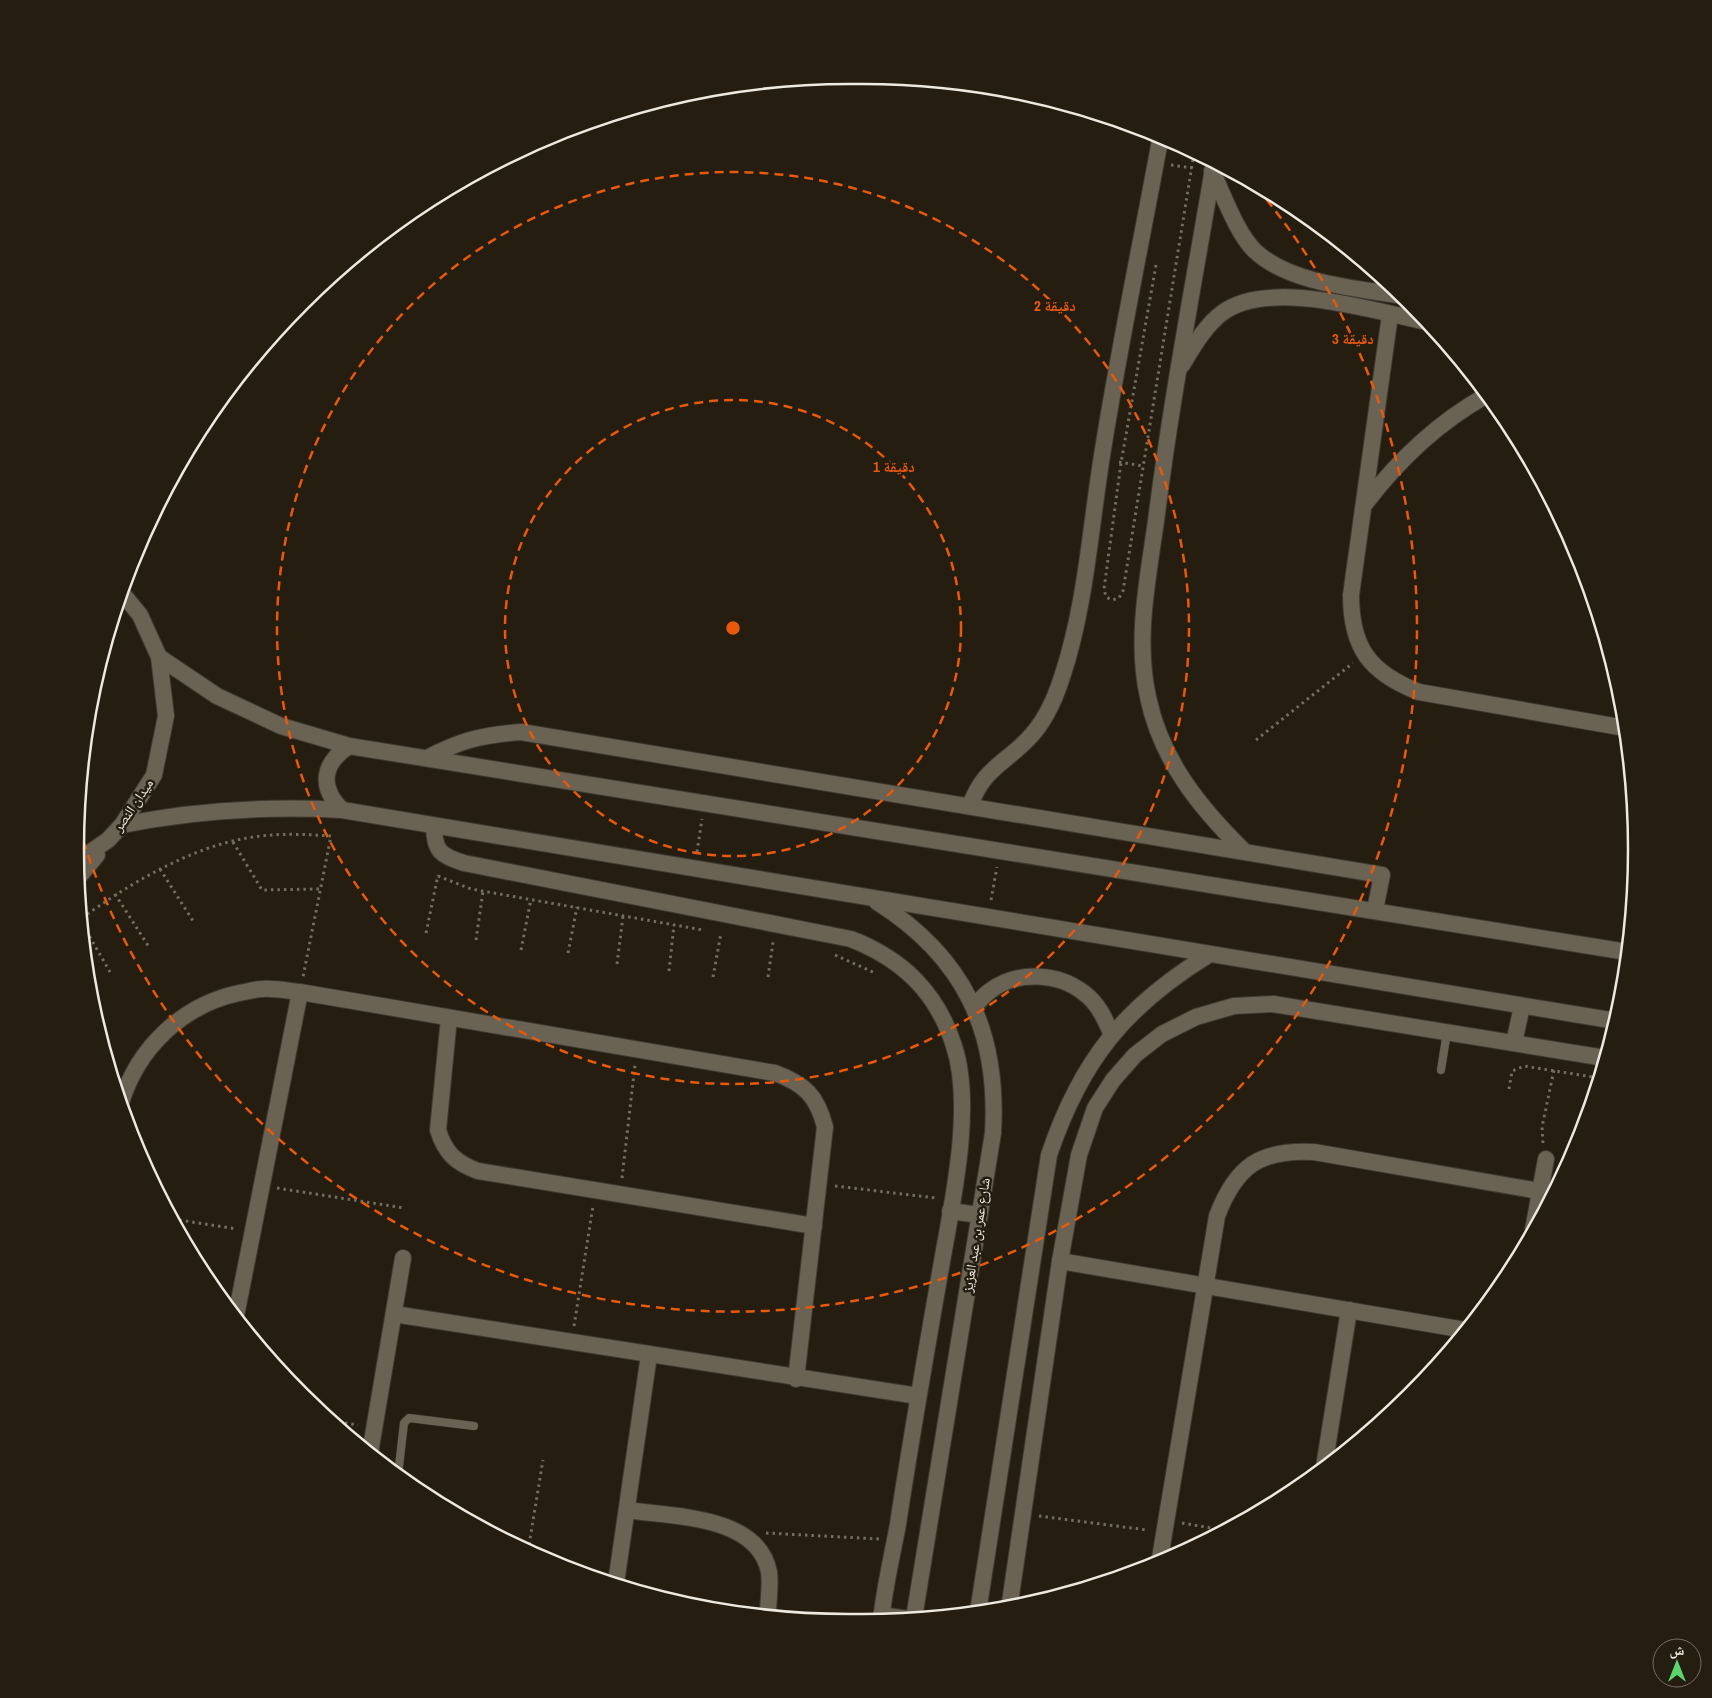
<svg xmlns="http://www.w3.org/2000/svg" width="1712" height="1698" font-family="'Archivo Narrow','Noto Naskh Arabic',sans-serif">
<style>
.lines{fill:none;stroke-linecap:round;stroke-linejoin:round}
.lane-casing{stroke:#3e3931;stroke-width:9}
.street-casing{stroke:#3e3931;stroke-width:18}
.path{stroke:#736c61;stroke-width:3;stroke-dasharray:2.5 4;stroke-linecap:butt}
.lane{stroke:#6a6253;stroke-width:8}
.street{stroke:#6a6253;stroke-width:16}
.ring{fill:none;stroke:#e8590c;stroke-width:2.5;stroke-dasharray:9 6}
.labels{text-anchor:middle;stroke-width:5;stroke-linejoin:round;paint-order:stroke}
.street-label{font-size:14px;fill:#eee9e0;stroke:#241d10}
.rim{fill:none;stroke:#eee9e0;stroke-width:2.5}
.centre{fill:#e8590c;stroke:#241d10;stroke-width:2.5}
.ring-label{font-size:15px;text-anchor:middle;font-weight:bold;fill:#e8590c;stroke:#241d10;stroke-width:5;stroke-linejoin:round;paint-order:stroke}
</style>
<rect width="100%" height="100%" fill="#241d10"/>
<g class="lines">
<g class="lane-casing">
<g id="lane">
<polyline points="1441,1070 1447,1032"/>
<polyline points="398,1475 404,1423 409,1418 474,1426"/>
</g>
</g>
<g class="street-casing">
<g id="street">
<path d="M1214 163C1194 282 1171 401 1156 521 1148 578 1135 639 1148 697 1161 760 1200 808 1244 851"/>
<path d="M1212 171C1223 194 1237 234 1255 251 1290 284 1357 288 1403 296"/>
<path d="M1390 315 1351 595C1351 648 1370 673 1419 692L1625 728"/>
<path d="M1182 365C1193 347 1205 326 1222 313 1268 278 1374 311 1427 322"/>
<path d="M1365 504C1399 459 1437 423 1487 395"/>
<polyline points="159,657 217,696 281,726 349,746 1627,952"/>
<path d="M427 758C461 740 482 735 521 732L1382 875 1375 910"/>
<path d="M970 806C983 769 1003 765 1028 739 1045 722 1055 699 1062 677 1085 608 1090 533 1101 462 1118 352 1141 244 1161 135"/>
<path d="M342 810C319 787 322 764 349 746"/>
<path d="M122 825C196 810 268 806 342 810L1616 1021"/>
<path d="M434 826C434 851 441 856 464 863L851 939C902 959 937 992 954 1046 974 1107 952 1204 941 1267 926 1353 911 1438 898 1524 892 1557 884 1589 881 1621"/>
<polyline points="76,862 108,840 122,825 154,775 166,716 159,657 140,615 122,593"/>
<polyline points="78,878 97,855"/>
<path d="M877 902C964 957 999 1031 993 1133L914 1618"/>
<path d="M974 1007C979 1001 984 995 990 991 1017 970 1059 973 1084 993 1098 1003 1105 1019 1112 1035"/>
<path d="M449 1018 438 1130C445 1153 456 1163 478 1171L814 1226"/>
<polyline points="1514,1043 1522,1006"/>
<path d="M121 1103C138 1047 183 1005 239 993 247 992 255 989 262 989 275 988 288 991 300 992L775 1073C805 1084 817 1096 825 1127L796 1379"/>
<polyline points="950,1211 979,1215"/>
<polyline points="1533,1230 1546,1159"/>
<polyline points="1060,1261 1465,1330"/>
<polyline points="394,1314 918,1396"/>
<polyline points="236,1316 300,992"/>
<polyline points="370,1453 403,1258"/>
<polyline points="1324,1467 1349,1310"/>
<path d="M627 1510C673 1517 758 1515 769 1572 771 1585 768 1601 768 1614"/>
<path d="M1159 1564 1217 1216C1236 1166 1260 1149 1314 1152L1539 1191"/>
<polyline points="616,1583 649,1355"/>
<polyline points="1009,1609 1060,1261 1079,1155 1095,1108 1113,1080 1135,1055 1162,1034 1196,1017 1234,1006 1273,1004 1605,1058"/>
<path d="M978 1612 1049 1155C1081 1060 1125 1006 1210 954"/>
<polyline points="881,1615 908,1619"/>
</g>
</g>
<g class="path">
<polyline points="1171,165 1192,168"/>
<polyline points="1156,265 1121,463 1104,589 1106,597 1112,600 1119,598 1123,591 1194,153"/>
<polyline points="1119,462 1143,466"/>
<polyline points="1256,740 1353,663"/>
<polyline points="233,842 262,890 319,889"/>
<polyline points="697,852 702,819"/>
<polyline points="160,869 193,921"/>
<polyline points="438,876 471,889 703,930"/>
<polyline points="115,894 149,947"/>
<polyline points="991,900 997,867"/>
<path d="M82 918C129 884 189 848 247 838 274 833 304 834 331 836L303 977"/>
<polyline points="83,925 110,972"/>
<polyline points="426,933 438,875"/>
<polyline points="476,940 483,891"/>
<polyline points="521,950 531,899"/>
<polyline points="568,953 577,907"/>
<polyline points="835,955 875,973"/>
<polyline points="617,964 623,916"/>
<polyline points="669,971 674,925"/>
<polyline points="713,977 721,933"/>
<polyline points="768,977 773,942"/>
<polyline points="1509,1089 1512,1071 1524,1066 1599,1078"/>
<polyline points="1543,1143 1542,1127 1554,1070"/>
<polyline points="622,1178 635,1065"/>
<polyline points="835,1186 936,1198"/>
<polyline points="277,1188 404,1208"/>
<polyline points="173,1219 237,1229"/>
<polyline points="574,1326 593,1206"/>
<polyline points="332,1421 358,1425"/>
<polyline points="1039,1516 1147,1530"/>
<polyline points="1182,1523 1223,1530"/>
<polyline points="766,1533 879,1539"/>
<polyline points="528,1551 543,1460"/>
</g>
<use href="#lane" class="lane"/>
<use href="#street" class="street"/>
</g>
<g class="ring">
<circle cx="733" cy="628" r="228"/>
<circle cx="733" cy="628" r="456"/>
<path d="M1257 188A684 684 0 1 1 79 828"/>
</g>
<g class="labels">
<g class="street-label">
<text transform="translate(133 805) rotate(-56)" y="5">ميدان النصر</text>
<text transform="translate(976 1235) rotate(-81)" y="5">شارع عمر بن عبد العزيز</text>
</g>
</g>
<path d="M0 0H1712V1698H0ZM849 84H863A765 765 0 0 1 1628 849V849A765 765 0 0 1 863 1614H849A765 765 0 0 1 84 849V849A765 765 0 0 1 849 84Z" fill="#241d10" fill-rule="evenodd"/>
<path class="rim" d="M849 84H863A765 765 0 0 1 1628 849V849A765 765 0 0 1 863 1614H849A765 765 0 0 1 84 849V849A765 765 0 0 1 849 84Z"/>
<circle cx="733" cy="628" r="8" class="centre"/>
<g class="ring-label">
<text x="1055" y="311">2 دقيقة</text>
<text x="1353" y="344">3 دقيقة</text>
<text x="894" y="472">1 دقيقة</text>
</g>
<g transform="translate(1677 1663)"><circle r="24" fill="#241d10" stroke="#756f63"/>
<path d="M0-4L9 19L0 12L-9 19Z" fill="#5bd56d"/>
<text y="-8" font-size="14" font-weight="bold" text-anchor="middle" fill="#eee9e0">ش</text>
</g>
</svg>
